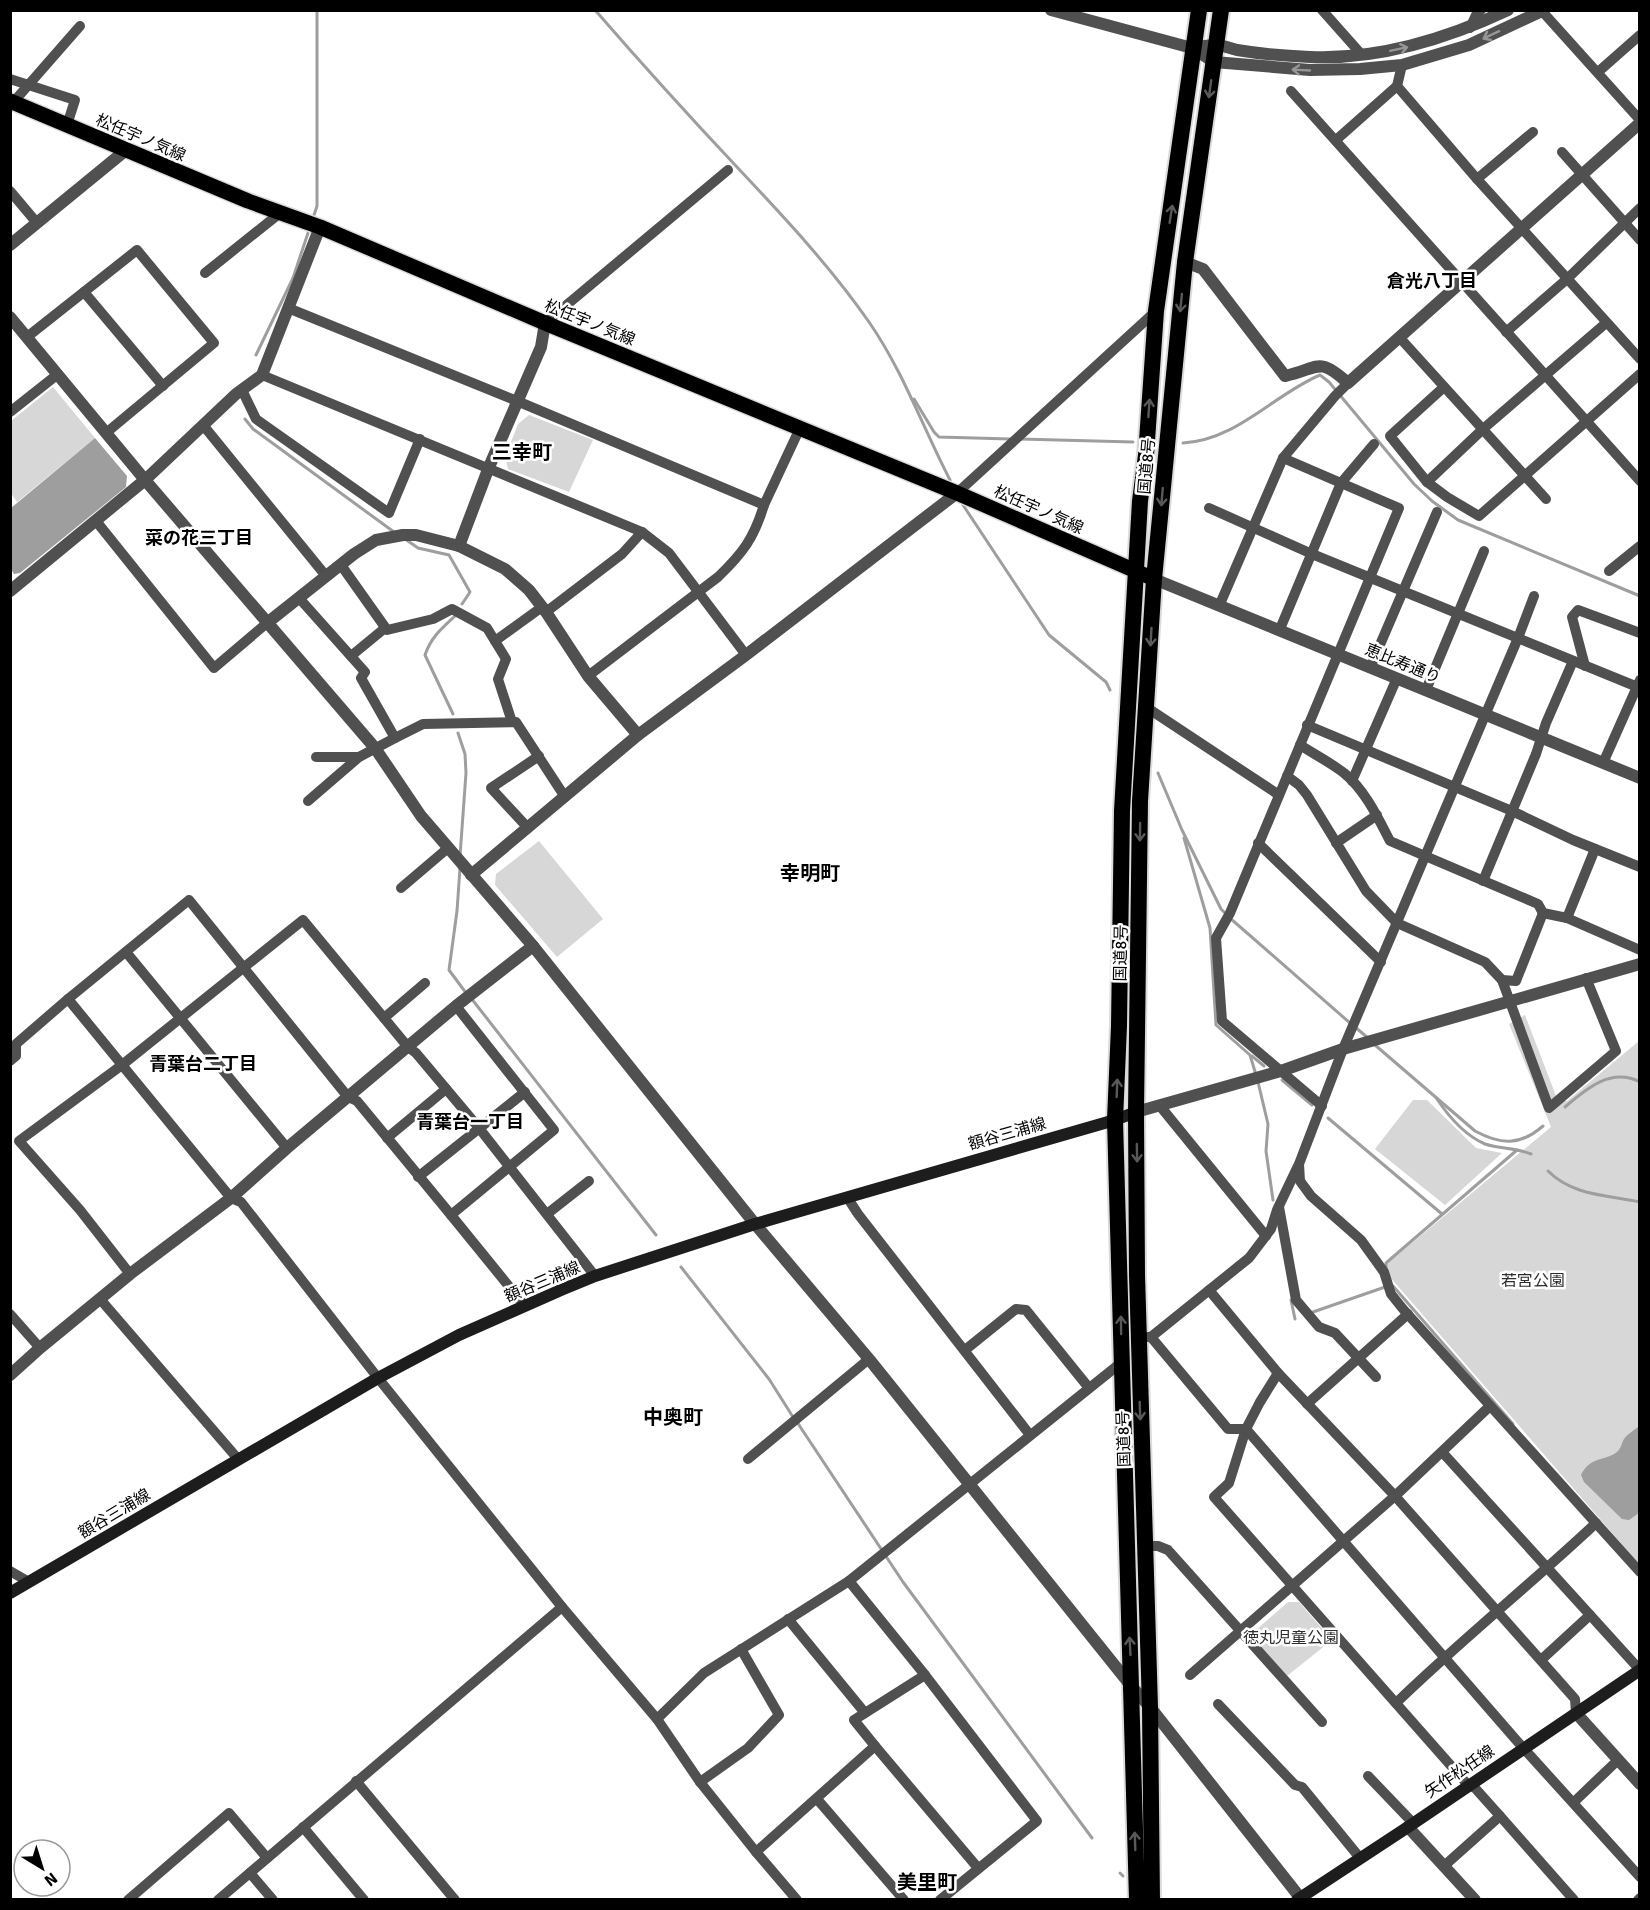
<svg xmlns="http://www.w3.org/2000/svg" width="1650" height="1910" font-family="Signika,'Noto Sans JP',sans-serif">
<style>
.green{fill:#d7d7d7}
.water{fill:#9e9e9e}
.lines{fill:none;stroke-linecap:round;stroke-linejoin:round}
.stream{stroke:#9e9e9e;stroke-width:3}
.primary-casing{stroke:#dbdbdb;stroke-width:18}
.trunk-casing{stroke:#dbdbdb;stroke-width:20}
.minor{stroke:#505050;stroke-width:10}
.tertiary{stroke:#505050;stroke-width:12}
.secondary{stroke:#1d1d1d;stroke-width:12}
.primary{stroke:#000;stroke-width:15}
.trunk{stroke:#000;stroke-width:16}
.oneway{stroke:#969696}
.oneway2{stroke:#595959}
.labels{text-anchor:middle;stroke-width:5;stroke-linejoin:round;paint-order:stroke}
.street-label{font-size:16px;fill:#000;stroke:#fff}
.park-label{font-size:16px;fill:#2e2e2e;stroke:#fff}
.neighbourhood-label{font-size:18px;font-weight:bold;fill:#000;stroke:#fff}
.quarter-label{font-size:20px;font-weight:bold;fill:#000;stroke:#fff}
</style>
<rect width="100%" height="100%" fill="#fff"/>
<g class="green">
<polygon points="53,387 95,438 17,502 11,493 11,421"/>
<polygon points="529,415 593,440 569,492 508,469 505,457 518,424"/>
<polygon points="539,841 603,919 557,957 495,885 496,874"/>
<polygon points="1525,1015 1558,1101 1567,1101 1639,1041 1639,1564 1382,1268 1551,1127 1509,1024"/>
<polygon points="1413,1100 1427,1100 1476,1148 1502,1153 1445,1205 1375,1149"/>
<polygon points="1288,1602 1299,1602 1332,1640 1287,1676 1253,1638 1255,1631"/>
</g>
<g class="water">
<polygon points="95,438 127,476 126,487 20,573 14,574 11,569 11,508"/>
<path d="M1639 1426V1513L1629 1520 1622 1519 1584 1482 1581 1475C1590 1456 1606 1461 1617 1452 1622 1447 1621 1444 1624 1439 1627 1434 1635 1430 1639 1426Z"/>
</g>
<g class="lines">
<g class="stream">
<path d="M595 10C641 63 688 115 736 166 783 216 830 266 869 322 903 371 923 428 950 480"/>
<polyline points="313,218 317,206 317,10"/>
<polyline points="256,355 293,278 310,227"/>
<polyline points="914,399 934,432 939,437 1010,439"/>
<polyline points="245,419 253,429 394,532"/>
<polyline points="1020,439 1133,442"/>
<path d="M1183 443C1237 440 1273 395 1320 375L1329 382 1414 484 1432 501 1458 520 1640 596"/>
<polyline points="963,505 1049,635 1106,682 1110,690"/>
<polyline points="405,539 418,548 449,555 470,592 462,604"/>
<path d="M453 714 425 655C431 637 442 628 455 616"/>
<polyline points="458,733 465,754 466,773 460,856"/>
<polyline points="1158,773 1182,830 1221,909 1226,914"/>
<polyline points="1184,838 1210,928 1216,1025 1250,1055 1256,1075"/>
<polyline points="460,868 457,911 449,970 466,993"/>
<polyline points="1231,919 1350,1023"/>
<polyline points="471,998 656,1235"/>
<polyline points="1355,1027 1368,1038"/>
<path d="M1375 1045 1475 1131C1501 1145 1520 1146 1543 1126"/>
<polyline points="1252,1056 1264,1066"/>
<polyline points="1282,1080 1312,1105"/>
<polyline points="1258,1082 1268,1124 1266,1151 1273,1200"/>
<path d="M1437 1099C1449 1117 1464 1135 1485 1144 1500 1149 1517 1148 1531 1154"/>
<path d="M1565 1107C1586 1089 1611 1067 1640 1082"/>
<polyline points="1328,1118 1442,1214"/>
<path d="M1548 1171C1573 1196 1607 1195 1640 1202"/>
<polyline points="681,1267 769,1379 793,1417"/>
<polyline points="1386,1270 1386,1263 1517,1150"/>
<polyline points="1393,1286 1513,1424"/>
<polyline points="1291,1300 1295,1319"/>
<polyline points="1313,1312 1385,1287"/>
<polyline points="797,1422 903,1582 1092,1838"/>
<polyline points="1120,1873 1123,1876"/>
</g>
<g class="primary-casing">
<polyline id="primary" points="10,101 248,201 320,227 545,323 957,493 1154,579"/>
</g>
<g class="trunk-casing">
<g id="trunk">
<polyline points="1137,1900 1115,1120 1119,1026 1122,811 1140,501 1146,455 1156,311 1199,10"/>
<polyline points="1152,1900 1150,1707 1137,1275 1136,1112 1140,801 1154,579 1185,262 1221,10"/>
</g>
</g>
<g class="minor">
<polyline points="1322,10 1362,55"/>
<polyline points="1541,10 1640,120"/>
<polyline points="1470,28 1476,15 1481,10"/>
<polyline points="1598,72 1640,35"/>
<polyline points="10,79 75,100 67,125"/>
<polyline points="1397,86 1477,179 1640,359"/>
<polyline points="1291,91 1640,481"/>
<polyline points="10,106 80,26"/>
<polyline points="1336,140 1397,86 1402,65"/>
<polyline points="1562,152 1640,240"/>
<polyline points="1477,179 1533,132"/>
<polyline points="10,191 37,223"/>
<polyline points="205,273 280,213"/>
<polyline points="84,292 163,386"/>
<path d="M288 308 517 401 764 505C754 538 743 553 718 577L588 676"/>
<polyline points="545,323 728,170"/>
<polyline points="1606,323 1483,429 1427,482 1447,497 1479,516 1640,374"/>
<polyline points="1506,332 1567,279 1640,208"/>
<polyline points="27,337 137,250 214,343 106,433"/>
<polyline points="1400,338 1546,499"/>
<polyline points="262,375 642,532 669,553 746,655"/>
<polyline points="242,390 256,419 389,513 420,439"/>
<polyline points="10,412 58,374"/>
<polyline points="203,425 326,576"/>
<polyline points="1283,458 1399,508 1230,913 1216,938 1222,1021 1322,1106"/>
<polyline points="1427,482 1390,436 1444,387"/>
<polyline points="957,493 1156,311"/>
<polyline points="764,505 800,428"/>
<polyline points="1209,508 1312,554 1640,688"/>
<polyline points="96,521 214,668 267,623"/>
<polyline points="341,565 387,630 433,619 452,609 487,628 495,641"/>
<polyline points="1609,571 1640,546"/>
<polyline points="1534,596 1518,638 1343,1049 1299,1164 1300,1181 1311,1196 1361,1240 1384,1272 1391,1294 1403,1309 1640,1572"/>
<polyline points="299,598 365,672 361,678 395,738 359,757 308,801"/>
<polyline points="1220,604 1283,458 1335,396 1348,383"/>
<polyline points="546,612 622,554 642,532"/>
<polyline points="1280,629 1341,483 1374,444"/>
<polyline points="351,656 385,628"/>
<polyline points="1585,666 1572,617 1578,610 1640,633"/>
<polyline points="1370,668 1437,512"/>
<polyline points="1426,690 1484,551"/>
<polyline points="1146,707 1279,795"/>
<polyline points="512,722 498,679 506,659 495,641 542,607"/>
<polyline points="1307,725 1512,811 1573,840 1640,867"/>
<polyline points="395,738 423,724 516,722 565,797"/>
<path d="M1300 745C1314 754 1331 763 1344 773 1365 790 1378 818 1390 841L1538 904 1543 913 1567 918 1640 950"/>
<polyline points="316,757 359,757"/>
<polyline points="1603,763 1640,680"/>
<polyline points="1287,776 1299,785 1307,795 1366,891 1397,923 1485,962 1502,980 1549,1108 1616,1051 1586,978"/>
<polyline points="1352,781 1397,678"/>
<polyline points="528,828 491,788 539,756"/>
<polyline points="1258,843 1381,962"/>
<polyline points="1336,843 1377,815"/>
<polyline points="1483,881 1536,754 1546,723 1573,661"/>
<polyline points="401,888 448,848"/>
<polyline points="1567,918 1595,849"/>
<polyline points="126,952 287,1148"/>
<polyline points="1502,980 1516,981 1543,913"/>
<polyline points="456,1006 554,1130 451,1215 357,1101 348,1097 189,900 68,999 231,1198 241,1202 378,1378 562,1607 657,1719 700,1782 756,1852 797,1900"/>
<polyline points="384,1018 425,983"/>
<polyline points="10,1061 16,1056 16,1044 68,999"/>
<polyline points="1160,1106 1266,1236"/>
<polyline points="387,1138 446,1089"/>
<polyline points="418,1177 525,1092"/>
<polyline points="847,1197 858,1214 1030,1435"/>
<polyline points="1279,1207 1296,1300 1319,1327 1335,1333 1376,1377"/>
<polyline points="547,1214 589,1181"/>
<polyline points="451,1215 525,1306"/>
<polyline points="130,1274 80,1210 19,1141 122,1065 303,920 408,1047 416,1053 479,1128 595,1276"/>
<polyline points="1209,1290 1278,1373 1395,1496 1575,1699 1576,1713"/>
<polyline points="100,1299 238,1459"/>
<polyline points="10,1314 40,1348"/>
<polyline points="1139,1337 1151,1337 1228,1429 1246,1429 1517,1741 1640,1877"/>
<polyline points="1151,1337 1249,1258 1271,1229 1277,1210 1298,1166"/>
<polyline points="965,1350 1016,1309 1026,1310 1089,1388"/>
<polyline points="1278,1373 1260,1402 1246,1429 1229,1483 1214,1497 1468,1785 1475,1788 1500,1816 1574,1900"/>
<polyline points="1307,1404 1408,1314"/>
<polyline points="1443,1453 1640,1670"/>
<polyline points="748,1459 869,1359"/>
<polyline points="1145,1546 1158,1546 1168,1550 1322,1722"/>
<polyline points="10,1571 29,1582"/>
<polyline points="849,1581 925,1675"/>
<polyline points="788,1619 865,1713"/>
<polyline points="1541,1660 1590,1615"/>
<polyline points="1190,1675 1395,1496 1490,1406"/>
<path d="M1396 1703C1461 1640 1531 1584 1596 1523"/>
<polyline points="1218,1704 1295,1785 1302,1787 1360,1858"/>
<polyline points="657,1719 704,1673 849,1581 1122,1362"/>
<polyline points="875,1746 978,1868"/>
<polyline points="1368,1776 1413,1823"/>
<polyline points="356,1781 455,1900"/>
<polyline points="700,1782 748,1748 779,1715 741,1649"/>
<polyline points="817,1799 904,1900"/>
<polyline points="1574,1802 1618,1760"/>
<polyline points="303,1827 364,1900"/>
<polyline points="756,1852 875,1746 854,1720 925,1675 1037,1821 940,1900"/>
<polyline points="1444,1866 1500,1816"/>
<polyline points="250,1873 273,1900"/>
<polyline points="128,1900 229,1813 267,1858"/>
<polyline points="218,1900 562,1607"/>
<polyline points="1638,1900 1640,1898"/>
</g>
<g class="tertiary">
<polyline points="1051,10 1192,48 1214,62 1310,70 1360,69 1402,65 1469,45 1544,10"/>
<path d="M1192 48C1200 47 1208 45 1215 45 1222 45 1230 48 1237 50 1261 54 1285 56 1310 57 1379 60 1446 39 1508 10"/>
<polyline points="10,245 126,150"/>
<path d="M1185 262 1203 269 1285 376C1319 369 1317 355 1348 383L1640 123"/>
<polyline points="10,317 145,480 375,748 421,816 533,946 755,1224 869,1359 1132,1687 1150,1707 1302,1900"/>
<polyline points="459,546 489,467 541,347 545,323"/>
<polyline points="1154,579 1640,778"/>
<polyline points="10,591 145,480 236,394 262,375 320,227"/>
<polyline points="267,623 354,554 376,540 403,535 416,535 459,546 505,569 529,590 546,612 588,676 638,735"/>
<polyline points="471,875 638,735 746,655 957,493"/>
<polyline points="1136,1112 1281,1071 1343,1049 1640,964"/>
<polyline points="10,1375 40,1348 130,1274 231,1198 287,1148 456,1006 533,946"/>
<polyline points="1576,1713 1640,1784"/>
<polyline points="1408,1827 1475,1900"/>
</g>
<g class="secondary">
<polyline points="10,1593 378,1378 459,1335 561,1290 595,1276 755,1224 1115,1120 1136,1112"/>
<polyline points="1297,1900 1408,1827 1640,1670"/>
</g>
<use href="#primary" class="primary"/>
<use href="#trunk" class="trunk"/>
</g>
<defs><path id="oneway-shaft" d="M-6 0H5M1.5-3L5.5 0L1.5 3" fill="none" stroke-width="1.6" stroke-linecap="round" stroke-linejoin="round" transform="scale(1.5)"/></defs>
<g class="oneway">
<use href="#oneway-shaft" transform="translate(1491 35) rotate(155)"/>
<use href="#oneway-shaft" transform="translate(1399 49) rotate(-12)"/>
<use href="#oneway-shaft" transform="translate(1301 70) rotate(-177)"/>
</g>
<g class="oneway2">
<use href="#oneway-shaft" transform="translate(1210 89) rotate(98)"/>
<use href="#oneway-shaft" transform="translate(1171 214) rotate(-81)"/>
<use href="#oneway-shaft" transform="translate(1181 303) rotate(96)"/>
<use href="#oneway-shaft" transform="translate(1149 408) rotate(-86)"/>
<use href="#oneway-shaft" transform="translate(1162 497) rotate(95)"/>
<use href="#oneway-shaft" transform="translate(1151 637) rotate(93)"/>
<use href="#oneway-shaft" transform="translate(1140 832) rotate(91)"/>
<use href="#oneway-shaft" transform="translate(1117 1088) rotate(-88)"/>
<use href="#oneway-shaft" transform="translate(1137 1153) rotate(89)"/>
<use href="#oneway-shaft" transform="translate(1121 1325) rotate(-91)"/>
<use href="#oneway-shaft" transform="translate(1140 1411) rotate(88)"/>
<use href="#oneway-shaft" transform="translate(1130 1646) rotate(-93)"/>
<use href="#oneway-shaft" transform="translate(1135 1841) rotate(-92)"/>
</g>
<g class="labels">
<g class="street-label">
<text transform="translate(141 137) rotate(23)" y="6">松任宇ノ気線</text>
<text transform="translate(590 322) rotate(22)" y="6">松任宇ノ気線</text>
<text transform="translate(1146 466) rotate(-85)" y="6">国道8号</text>
<text transform="translate(1039 509) rotate(24)" y="6">松任宇ノ気線</text>
<text transform="translate(1403 663) rotate(22)" y="6">恵比寿通り</text>
<text transform="translate(1120 953) rotate(-89)" y="6">国道8号</text>
<text transform="translate(1007 1133) rotate(-16)" y="6">額谷三浦線</text>
<text transform="translate(542 1281) rotate(-23)" y="6">額谷三浦線</text>
<text transform="translate(1123 1439) rotate(-92)" y="6">国道8号</text>
<text transform="translate(114 1513) rotate(-31)" y="6">額谷三浦線</text>
<text transform="translate(1459 1771) rotate(-34)" y="6">矢作松任線</text>
</g>
<g class="park-label">
<text x="1533" y="1286">若宮公園</text>
<text x="1291" y="1643">徳丸児童公園</text>
</g>
<g class="neighbourhood-label">
<text x="1432" y="287">倉光八丁目</text>
<text x="199" y="544">菜の花三丁目</text>
<text x="203" y="1070">青葉台二丁目</text>
<text x="470" y="1128">青葉台一丁目</text>
</g>
<g class="quarter-label">
<text x="522" y="459">三幸町</text>
<text x="810" y="880">幸明町</text>
<text x="673" y="1424">中奥町</text>
<text x="927" y="1889">美里町</text>
</g>
</g>
<rect width="1650" height="1910" fill="none" stroke="#000000" stroke-width="24"/>
<g transform="translate(42 1868) rotate(142)"><circle r="28" fill="#ffffff" stroke="#999999" stroke-width="1.5"/>
<path d="M0-4.5L10 22L0 15L-10 22Z" fill="#000000"/>
<text y="-9" font-size="16" font-weight="bold" text-anchor="middle" fill="#000000">N</text>
</g>
</svg>
